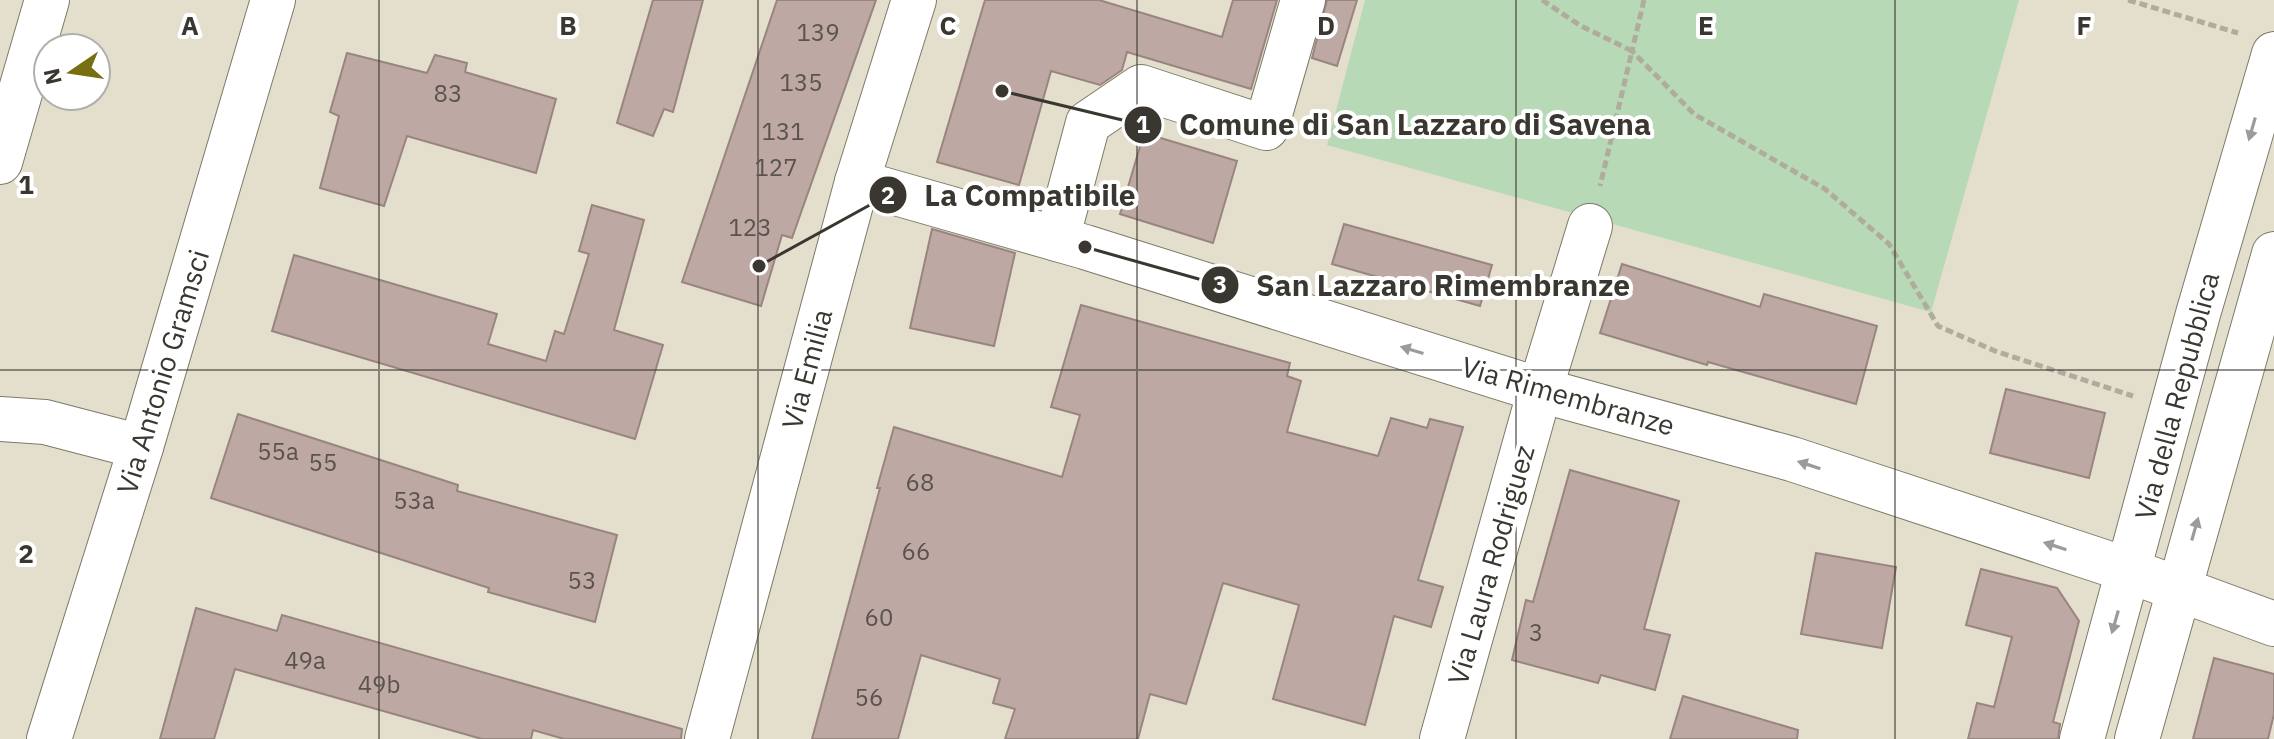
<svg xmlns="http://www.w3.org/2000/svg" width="2274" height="739" font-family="'IBM Plex Sans',sans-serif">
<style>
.green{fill:#b7d9b5}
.building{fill:#bea8a3;stroke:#998580;stroke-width:2}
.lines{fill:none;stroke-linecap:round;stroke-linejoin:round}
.minor-casing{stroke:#7d7a68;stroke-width:46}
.major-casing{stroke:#7d7a68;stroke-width:46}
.path{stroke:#b0ac9d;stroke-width:5;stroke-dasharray:8 4;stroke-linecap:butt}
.minor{stroke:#fff;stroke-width:44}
.major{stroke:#fff;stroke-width:44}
.oneway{fill:#9c9b98}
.grid{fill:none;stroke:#393730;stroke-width:2;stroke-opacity:0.55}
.labels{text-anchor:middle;stroke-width:8;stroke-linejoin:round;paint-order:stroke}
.number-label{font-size:24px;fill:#5a534d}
.street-label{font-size:28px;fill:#393730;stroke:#fff}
.grid-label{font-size:26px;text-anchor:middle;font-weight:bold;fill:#393730;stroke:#fff;stroke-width:8;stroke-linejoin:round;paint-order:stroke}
.leader{fill:none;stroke:#393730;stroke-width:3}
.callout-dot{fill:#393730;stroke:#fff;stroke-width:3}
.mark-label{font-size:24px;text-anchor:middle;font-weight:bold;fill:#fff}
.callout-label{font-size:30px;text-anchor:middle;font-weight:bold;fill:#393730;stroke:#fff;stroke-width:8;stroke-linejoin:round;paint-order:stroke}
</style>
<rect width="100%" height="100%" fill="#e3dfcc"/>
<polygon class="green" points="1365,0 2019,0 1931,312 1327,145"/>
<g class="building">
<polygon points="653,0 703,0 673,112 664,109 653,136 617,123"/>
<polygon points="777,0 876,0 792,238 782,235 761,306 682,282"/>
<polygon points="985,0 1099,0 1222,37 1233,0 1277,0 1251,89 1127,52 1122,70 1100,85 1051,71 1019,185 937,162"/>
<polygon points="1327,0 1357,0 1337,66 1312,58"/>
<polygon points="347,53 427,73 435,55 467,63 465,72 556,99 536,173 407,136 384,206 320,188 339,116 330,112"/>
<polygon points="1144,133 1237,161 1213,243 1120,214"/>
<polygon points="592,205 644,220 614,330 663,345 635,439 272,331 294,255 497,314 488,344 546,361 555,331 564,334 589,254 579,251"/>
<polygon points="1344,224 1492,265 1480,306 1332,264"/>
<polygon points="932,229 1015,253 994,346 910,328"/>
<polygon points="1622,264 1760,307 1764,294 1877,326 1856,404 1708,362 1707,365 1600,333"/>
<polygon points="1081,305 1290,363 1287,376 1301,381 1287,432 1378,456 1391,418 1427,428 1430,419 1463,427 1418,580 1443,587 1431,627 1394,616 1365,725 1273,699 1299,605 1223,583 1186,704 1150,694 1138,739 1005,739 1015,709 993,703 1000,679 921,655 898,739 812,739 880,488 877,488 894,427 1062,477 1080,415 1051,407"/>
<polygon points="2006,389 2105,413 2089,478 1990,453"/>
<polygon points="238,414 458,485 457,491 617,535 595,622 488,592 489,588 211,498"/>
<polygon points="1570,470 1679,501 1644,629 1670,635 1655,690 1601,675 1598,683 1512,660 1526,600 1533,602"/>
<polygon points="1816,553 1896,567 1882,648 1801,634"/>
<polygon points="1981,569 2057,588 2079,621 2053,722 2060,724 2058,739 1968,739 1977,703 1994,707 2012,637 1966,625"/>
<polygon points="196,608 277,631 282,615 682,729 681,739 564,739 533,730 531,739 482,739 235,669 214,739 160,739"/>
<polygon points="2214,658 2274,674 2274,714 2268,739 2193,739"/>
<polygon points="1683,696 1798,730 1797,739 1670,739"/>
</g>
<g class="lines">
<g class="minor-casing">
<g id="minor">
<polyline points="0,162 47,0"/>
<polyline points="857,182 1085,247 1540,390 1792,459 2116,566 2274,624"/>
<polyline points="1057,239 1088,123 1141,87 1266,128 1303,0"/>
<polyline points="0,419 45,422 141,447"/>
<polyline points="49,739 141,447 273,0"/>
<polyline points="1442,739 1540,390 1590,226"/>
<polyline points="2082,739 2198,314 2274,54"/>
<polyline points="2137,739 2274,254"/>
</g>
</g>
<g class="major-casing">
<polyline id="major" points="707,739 857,182 914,0"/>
</g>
<g class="path">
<polyline points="1542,0 1581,26 1632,51 1600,186"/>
<polyline points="1644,0 1632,51 1694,114 1825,189 1889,244 1938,326 1995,351 2133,396"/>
<polyline points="2128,0 2238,33"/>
</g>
<use href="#minor" class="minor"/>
<use href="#major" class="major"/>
</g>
<defs><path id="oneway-solid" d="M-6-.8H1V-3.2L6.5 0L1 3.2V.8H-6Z" transform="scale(2)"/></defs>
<g class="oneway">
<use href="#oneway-solid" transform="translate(2252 129) rotate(106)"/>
<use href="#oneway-solid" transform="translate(1412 350) rotate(-163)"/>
<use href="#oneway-solid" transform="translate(1809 465) rotate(-162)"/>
<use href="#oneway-solid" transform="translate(2195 529) rotate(-74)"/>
<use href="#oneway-solid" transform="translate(2055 546) rotate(-162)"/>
<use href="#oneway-solid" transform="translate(2115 622) rotate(106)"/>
</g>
<path class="grid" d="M379 0V739M758 0V739M1137 0V739M1516 0V739M1895 0V739M0 370H2274"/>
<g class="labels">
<g class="number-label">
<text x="818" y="41">139</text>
<text x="801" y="91">135</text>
<text x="448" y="102">83</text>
<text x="783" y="140">131</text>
<text x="776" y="176">127</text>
<text x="750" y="236">123</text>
<text x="278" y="460">55a</text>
<text x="323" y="471">55</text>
<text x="920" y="491">68</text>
<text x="414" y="509">53a</text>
<text x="916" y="560">66</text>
<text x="582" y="589">53</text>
<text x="879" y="626">60</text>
<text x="1536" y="641">3</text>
<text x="305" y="669">49a</text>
<text x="379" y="693">49b</text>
<text x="869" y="706">56</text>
</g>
<g class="street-label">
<text transform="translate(807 369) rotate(-75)" y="10">Via Emilia</text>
<text transform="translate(163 372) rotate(-73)" y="10">Via Antonio Gramsci</text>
<text transform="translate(1568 396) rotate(16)" y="10">Via Rimembranze</text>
<text transform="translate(2177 396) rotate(-75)" y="10">Via della Repubblica</text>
<text transform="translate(1491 565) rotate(-74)" y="10">Via Laura Rodriguez</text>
</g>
</g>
<g class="grid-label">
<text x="190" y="35">A</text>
<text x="568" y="35">B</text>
<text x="948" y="35">C</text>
<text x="1326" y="35">D</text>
<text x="1706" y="35">E</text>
<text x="2084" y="35">F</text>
<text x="26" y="194">1</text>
<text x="26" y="563">2</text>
</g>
<path class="leader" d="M1002 91L1143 125M759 266L888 195M1085 247L1220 285"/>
<g class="callout-dot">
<circle cx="1002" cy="91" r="8"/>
<circle cx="759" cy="266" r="8"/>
<circle cx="1085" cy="247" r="8"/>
<circle cx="1143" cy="125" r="20"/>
<circle cx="888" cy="195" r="20"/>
<circle cx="1220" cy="285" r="20"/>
</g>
<g class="mark-label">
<text x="1143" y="133">1</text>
<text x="888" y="204">2</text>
<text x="1220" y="293">3</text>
</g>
<g class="callout-label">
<text x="1415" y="135">Comune di San Lazzaro di Savena</text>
<text x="1030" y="206">La Compatibile</text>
<text x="1443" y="296">San Lazzaro Rimembranze</text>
</g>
<g transform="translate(72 72) rotate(257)"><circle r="38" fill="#ffffff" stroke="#b0afac" stroke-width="2"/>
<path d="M0-6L14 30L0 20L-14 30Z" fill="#767011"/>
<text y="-12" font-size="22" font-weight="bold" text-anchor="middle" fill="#393730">N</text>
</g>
</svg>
